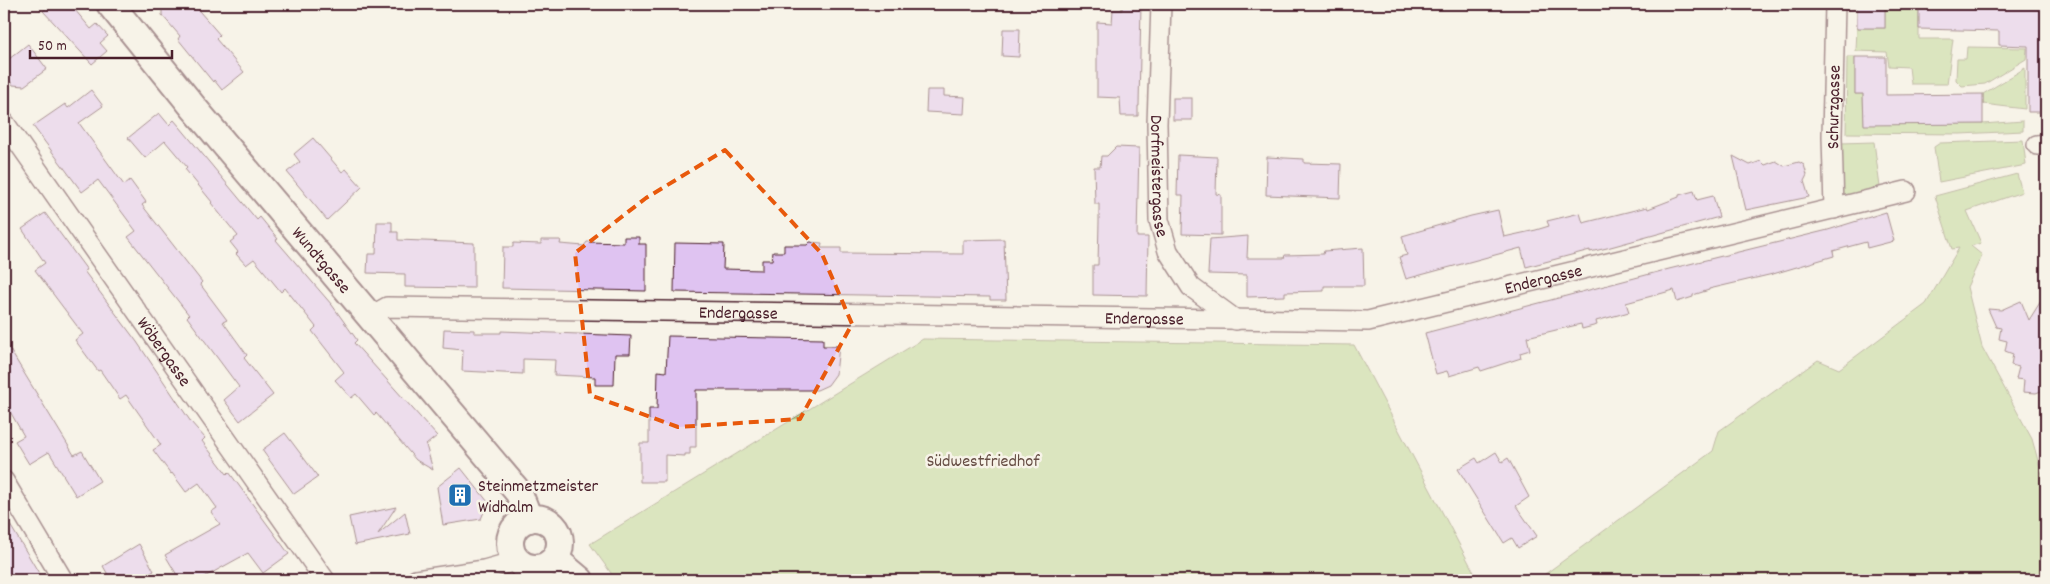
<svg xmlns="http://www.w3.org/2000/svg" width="2050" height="584" font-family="Dekko,sans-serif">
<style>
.green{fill:#b8d68e;stroke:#817a5c}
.building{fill:#dfc3f1;stroke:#4a1f2b}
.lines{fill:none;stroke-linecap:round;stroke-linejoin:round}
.street-casing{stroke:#4a1f2b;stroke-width:22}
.secondary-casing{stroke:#4a1f2b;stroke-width:30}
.street{stroke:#f7f3e8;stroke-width:19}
.secondary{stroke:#f7f3e8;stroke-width:26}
.marked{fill:none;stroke:#e8590c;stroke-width:4;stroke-dasharray:10 6;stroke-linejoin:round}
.labels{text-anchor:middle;stroke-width:5;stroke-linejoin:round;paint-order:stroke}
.street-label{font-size:18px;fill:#4a1f2b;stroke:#f7f3e8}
.park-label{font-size:18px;fill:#664d44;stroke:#f7f3e8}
.poi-label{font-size:18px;fill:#4a1f2b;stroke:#f7f3e8;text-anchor:start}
</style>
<rect width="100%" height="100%" fill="#f7f3e8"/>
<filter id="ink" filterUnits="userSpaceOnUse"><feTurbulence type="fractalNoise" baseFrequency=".02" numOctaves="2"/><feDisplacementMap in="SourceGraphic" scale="10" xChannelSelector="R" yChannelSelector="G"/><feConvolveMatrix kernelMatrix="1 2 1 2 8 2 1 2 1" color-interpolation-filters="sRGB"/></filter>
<g filter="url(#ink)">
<g class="green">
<polygon points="1885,4 1919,4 1919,39 1953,39 1947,84 1911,84 1909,67 1889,66 1887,52 1856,51 1857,28 1885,28"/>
<polygon points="1967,47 2027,48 2026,59 1985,84 1962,86 1956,80 1957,59 1966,59"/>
<polygon points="1847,57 1855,57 1855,94 1863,94 1864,124 1983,124 2023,121 2023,131 1960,134 1846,133"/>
<polygon points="2025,68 2025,109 1983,104 1983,94"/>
<polygon points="2023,140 2026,165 1939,182 1934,147 1940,143"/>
<polygon points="1874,142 1880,187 1843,198 1841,143"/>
<polygon points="2017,174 2022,192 1967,211 1981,243 1971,246 1982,255 1967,287 1982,347 2032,439 2046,489 2046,580 1537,580 1713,451 1719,431 1818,360 1839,369 1926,304 1959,248 1952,249 1935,196"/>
<polygon points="923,339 1354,345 1478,580 616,580 590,544"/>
</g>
<g class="building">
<polygon points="52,4 70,4 91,29 97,24 108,36 100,43 107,51 92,64 43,11"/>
<polygon points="162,4 193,4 220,35 216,39 244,72 222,90 214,80 213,82 178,39 180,36 162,15"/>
<polygon points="1122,4 1141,4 1139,106 1138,106 1138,116 1121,116 1120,98 1097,97 1097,22 1112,23 1113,10 1122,10"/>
<rect x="1857" y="4" width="28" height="24"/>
<polygon points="1919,4 2046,4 2046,112 2028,112 2028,46 1999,45 1999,31 1919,29"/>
<polygon points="1003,29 1020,29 1019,57 1002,56"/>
<polygon points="28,44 47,69 24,86 13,85 4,73 4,63"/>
<polygon points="1855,57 1886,57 1886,95 1983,94 1983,124 1864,125 1863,94 1855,94"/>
<polygon points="91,90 103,106 79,123 124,185 130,180 146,202 142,205 202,282 200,284 227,320 223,322 247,355 244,358 273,395 240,421 224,400 239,387 187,317 189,315 128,237 136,231 98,180 82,192 33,126 65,104 68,108"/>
<polygon points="927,90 944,90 944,96 965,97 964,114 926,112"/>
<rect x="1173" y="98" width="19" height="22"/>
<polygon points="159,113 169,125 174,120 180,127 257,220 260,217 278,239 276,240 332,305 357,340 354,343 437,436 426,445 433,470 416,460 376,413 374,415 356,394 351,398 335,380 344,372 312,331 316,327 285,288 281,292 254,259 246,265 236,254 238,252 230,242 238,236 211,203 212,202 185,169 187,167 165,141 145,158 128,138"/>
<polygon points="313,138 342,172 346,169 362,187 327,220 287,172 300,162 294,154"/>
<polygon points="1116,147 1139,148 1137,237 1148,237 1147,296 1093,295 1093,265 1098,265 1099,222 1099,204 1095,204 1094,167 1100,167 1101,156 1107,156"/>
<polygon points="1178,155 1217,157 1216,194 1221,195 1221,235 1182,234 1183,195 1177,195"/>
<polygon points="1733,156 1750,165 1761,161 1765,165 1776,161 1784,166 1799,162 1804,165 1807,175 1804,181 1809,197 1746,210"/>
<polygon points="1267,157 1304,159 1304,163 1341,164 1340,198 1266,195"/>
<polygon points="1694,191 1697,200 1713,196 1719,217 1607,248 1590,252 1590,250 1526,267 1521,248 1406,279 1399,257 1407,255 1402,236 1471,216 1498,210 1504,237 1536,230 1549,226 1547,221 1580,213 1583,223 1647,207 1648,209 1679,197 1679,195"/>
<polygon points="1886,212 1894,241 1867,248 1866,242 1833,251 1834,256 1773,274 1709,289 1709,290 1693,295 1693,297 1677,302 1674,290 1626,303 1629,312 1596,321 1597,325 1582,329 1581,324 1527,337 1530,350 1520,353 1521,358 1481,371 1479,367 1449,376 1447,371 1436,374 1425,333 1669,269 1828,230"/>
<polygon points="45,213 87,270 84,271 137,342 191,422 205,438 202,441 227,474 229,472 289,554 263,573 248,553 199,580 180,580 165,555 220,524 211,512 217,508 199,483 186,492 172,473 171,474 153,450 161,445 126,395 120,399 100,370 98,371 75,340 83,334 35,270 45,263 22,229"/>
<polygon points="377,222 392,222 392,232 398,232 398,240 474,243 474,288 405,287 405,274 367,273 368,254 376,254"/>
<polygon points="1248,236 1247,258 1284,258 1285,255 1323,254 1324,251 1363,248 1364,286 1324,286 1324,291 1285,292 1285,296 1247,297 1247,275 1208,274 1210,239"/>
<polygon points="624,237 639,237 639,244 646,244 646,291 502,288 503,247 513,247 513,243 541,244 541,240 561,240 560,244 584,246 587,242 624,243"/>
<polygon points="1004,239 1006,300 990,300 990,297 674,292 675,243 724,244 723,269 762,270 762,260 772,260 773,252 784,252 784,245 807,245 810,242 822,243 821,248 841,248 841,253 963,254 963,240"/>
<polygon points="2046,293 2046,389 2036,393 2023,392 2024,380 2016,379 2019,367 2011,365 2013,354 2005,351 2007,341 1999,339 2001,328 1996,327 1988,309 2001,310 2021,301 2029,320"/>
<polygon points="444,329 474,330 474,333 501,333 501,331 631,336 630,354 615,354 614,385 595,385 595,377 554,375 555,360 523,359 523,374 462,371 463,350 443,348"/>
<polygon points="668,336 823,339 823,346 839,346 836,374 828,385 817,390 696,390 696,447 690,447 690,454 685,454 685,456 665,455 665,482 640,482 640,443 649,443 649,409 657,409 658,371 666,372"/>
<polygon points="4,340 74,455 82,451 100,481 76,496 49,452 29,464 15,441 24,436 4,401"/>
<polygon points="285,433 318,477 294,494 262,450"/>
<polygon points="1496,452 1502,462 1508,458 1529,497 1516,506 1537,536 1518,548 1512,538 1504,543 1458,469 1476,458 1479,463"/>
<polygon points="461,468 488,502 481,519 443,525 437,487"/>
<polygon points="396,507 378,534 405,512 410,534 355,545 349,517"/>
<polygon points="4,515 24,548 43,580 4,580"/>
<polygon points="139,544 154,571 139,580 111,580 103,566"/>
</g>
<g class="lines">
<g class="street-casing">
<g id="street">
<path id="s1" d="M1161 4 1157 124 1159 220 1168 251 1191 287 1236 320"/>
<path id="s2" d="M4 122 325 580"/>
<polyline points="2037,145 2046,144"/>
<path id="s3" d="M1834 209 1832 136 1835 4"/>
<path id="s4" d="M369 317 387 307 1368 321 1906 191"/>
<polyline points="4,481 63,580"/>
<polyline points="416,580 484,570 516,561"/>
</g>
</g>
<g class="secondary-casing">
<g id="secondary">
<path id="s5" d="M110 4 194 108 519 493 529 519"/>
<circle cx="535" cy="543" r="25"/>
<polyline points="555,559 580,580"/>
</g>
</g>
<use href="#street" class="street"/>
<use href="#secondary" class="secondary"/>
</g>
</g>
<path d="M0 0H2050V584H0ZM725 150 822 254 852 324 800 419 678 427 590 395 575 253 646 198Z" fill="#f7f3e8" fill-opacity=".55" fill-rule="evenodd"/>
<path class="marked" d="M725 150 822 254 852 324 800 419 678 427 590 395 575 253 646 198Z"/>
<defs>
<g id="building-square" transform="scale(1.25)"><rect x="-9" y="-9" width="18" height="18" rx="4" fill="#1f6fb2" stroke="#f7f3e8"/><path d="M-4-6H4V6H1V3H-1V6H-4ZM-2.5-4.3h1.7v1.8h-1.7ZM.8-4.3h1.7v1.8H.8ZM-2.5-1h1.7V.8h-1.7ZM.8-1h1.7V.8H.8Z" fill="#fff"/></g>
</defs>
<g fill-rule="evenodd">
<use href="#building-square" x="460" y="495"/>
</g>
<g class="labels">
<g class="street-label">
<text dy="6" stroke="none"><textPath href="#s3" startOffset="102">Schurzgasse</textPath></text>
<text dy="6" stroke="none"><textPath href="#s1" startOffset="172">Dorfmeistergasse</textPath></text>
<text dy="6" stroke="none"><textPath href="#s5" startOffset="332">Wundtgasse</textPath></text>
<text dy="6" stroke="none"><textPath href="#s4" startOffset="1182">Endergasse</textPath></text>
<text dy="6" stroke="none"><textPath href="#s4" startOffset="372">Endergasse</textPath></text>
<text dy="6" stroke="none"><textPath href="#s4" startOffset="778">Endergasse</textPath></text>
<text dy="6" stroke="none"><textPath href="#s2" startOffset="280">Wöbergasse</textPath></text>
</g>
<g class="park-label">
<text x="983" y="466">Südwestfriedhof</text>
</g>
<g class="poi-label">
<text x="478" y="491">Steinmetzmeister<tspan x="478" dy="21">Widhalm</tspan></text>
</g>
</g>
<rect width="2050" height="584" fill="none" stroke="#f7f3e8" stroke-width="20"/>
<rect x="10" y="10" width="2030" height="564" fill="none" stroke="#4a1f2b" stroke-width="2" filter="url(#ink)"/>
<path d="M30 50v8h142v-8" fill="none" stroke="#4a1f2b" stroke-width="2.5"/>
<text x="38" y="50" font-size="15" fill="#4a1f2b" stroke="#f7f3e8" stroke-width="4" paint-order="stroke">50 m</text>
</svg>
